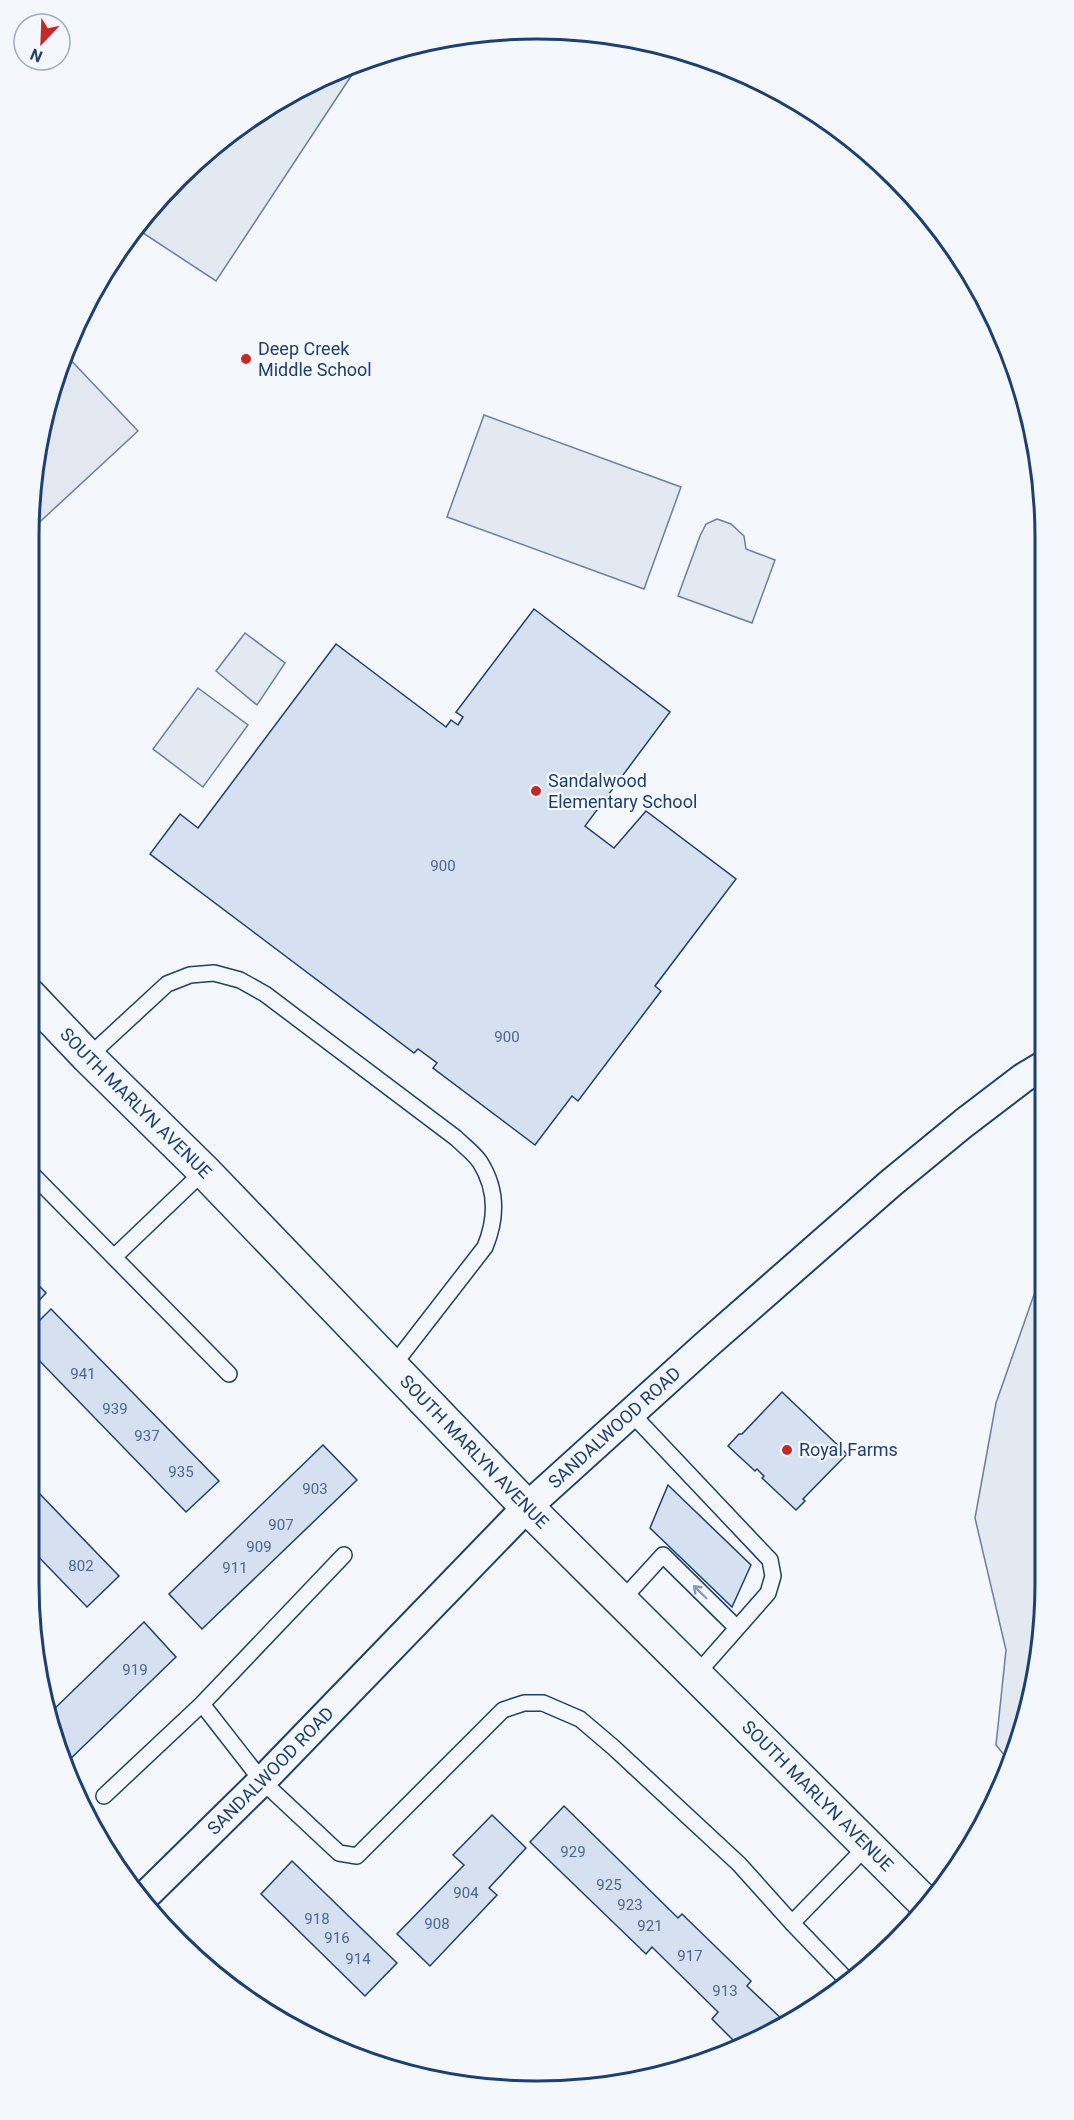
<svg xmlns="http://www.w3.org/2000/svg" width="1074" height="2120" font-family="Roboto,sans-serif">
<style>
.green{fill:#e3e9f0;stroke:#687fa3;stroke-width:1.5}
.parking{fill:#e3e8f0;stroke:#687fa3;stroke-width:1.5}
.building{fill:#d5e0f0;stroke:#1d3f73;stroke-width:1.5}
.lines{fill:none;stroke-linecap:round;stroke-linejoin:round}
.lane-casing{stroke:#1d3f73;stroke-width:18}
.street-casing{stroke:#1d3f73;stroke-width:32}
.secondary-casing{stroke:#1d3f73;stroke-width:36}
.lane{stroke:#f4f7fb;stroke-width:15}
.street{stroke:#f4f7fb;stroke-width:28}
.secondary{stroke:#f4f7fb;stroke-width:33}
.oneway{stroke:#889bb7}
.poi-dot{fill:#c62828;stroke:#f4f7fb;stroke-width:2}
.labels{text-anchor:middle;stroke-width:4.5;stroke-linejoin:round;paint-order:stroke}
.number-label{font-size:15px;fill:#4b6792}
.poi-label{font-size:18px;fill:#1d3f73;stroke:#f4f7fb;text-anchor:start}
.street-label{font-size:18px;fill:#1d3f73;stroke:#f4f7fb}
.rim{fill:none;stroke:#1d3f73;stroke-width:3}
</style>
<rect width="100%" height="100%" fill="#f4f7fb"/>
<g class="green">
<polygon points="361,61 216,281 134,227 201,155 282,97"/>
<polygon points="484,415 681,487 644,589 447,517"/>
<polygon points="717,519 731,524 744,536 746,549 775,560 752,623 678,596 700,536 706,524"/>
<polygon points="245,633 285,663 257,705 216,671"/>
<polygon points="198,688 248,725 203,787 153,749"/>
<polygon points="1043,1269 1044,1616 1028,1714 1010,1762 996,1745 1006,1650 975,1518 996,1403"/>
</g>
<polygon class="parking" points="65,354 138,431 30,531 30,504 46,406"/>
<g class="building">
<polygon points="534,609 670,712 585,826 614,848 646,811 736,879 655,986 661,991 578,1101 572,1096 535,1145 433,1068 437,1063 418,1049 414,1053 150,854 180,814 198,828 336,644 446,727 451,720 458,725 463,717 456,712"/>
<polygon points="29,1275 46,1293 29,1311"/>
<polygon points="51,1309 219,1481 186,1512 29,1350 29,1331"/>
<polygon points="782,1392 847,1454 803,1499 805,1501 796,1510 762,1478 764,1476 757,1469 755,1471 728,1446 739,1434 742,1434"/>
<polygon points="323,1445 357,1480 202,1629 169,1594"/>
<polygon points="668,1485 751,1565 732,1607 650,1528"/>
<polygon points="29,1487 33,1492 36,1490 119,1576 87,1607 29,1547"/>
<polygon points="144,1622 176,1657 65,1764 56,1747 50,1713"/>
<polygon points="564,1806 678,1918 682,1914 751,1981 747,1986 785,2022 762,2039 739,2046 712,2019 718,2012 652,1947 646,1954 530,1842"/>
<polygon points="492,1815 526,1848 489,1888 497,1895 430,1966 397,1934 464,1865 453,1855"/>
<polygon points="292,1861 397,1963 365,1996 261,1894"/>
</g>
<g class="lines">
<g class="lane-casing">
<g id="lane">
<path d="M88 1057 167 984 190 975 214 973 240 980 265 994 456 1138C464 1146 474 1153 480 1162 497 1189 497 1218 485 1247L392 1367"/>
<polyline points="29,1171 229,1374"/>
<polyline points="114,1257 204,1171"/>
<polyline points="631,1413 770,1560 773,1576 768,1593 695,1676"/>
<polyline points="621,1601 663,1555 737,1628"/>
<polyline points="202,1704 262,1781 339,1853 357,1856 503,1710 524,1703 543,1703 580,1719 613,1747 739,1864 792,1923 867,1846"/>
<polyline points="104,1796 202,1704 344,1555"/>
<polyline points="792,1923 846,1979"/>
</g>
</g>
<g class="street-casing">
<g id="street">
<path id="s1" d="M141 1900 262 1781 527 1507 705 1346 891 1183 964 1123 1023 1078 1043 1066"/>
</g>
</g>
<g class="secondary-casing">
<g id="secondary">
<path id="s2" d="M29 995 88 1057 204 1171 527 1507 925 1903"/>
</g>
</g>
<use href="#lane" class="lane"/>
<use href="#street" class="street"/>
<use href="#secondary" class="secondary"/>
</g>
<defs><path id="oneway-shaft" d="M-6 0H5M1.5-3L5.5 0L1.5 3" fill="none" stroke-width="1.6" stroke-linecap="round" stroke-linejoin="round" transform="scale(1.5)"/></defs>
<use class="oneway" href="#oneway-shaft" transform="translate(700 1592) rotate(-136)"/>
<g class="poi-dot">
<circle cx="246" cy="359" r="6"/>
<circle cx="536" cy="791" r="6"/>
<circle cx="787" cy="1450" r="6"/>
</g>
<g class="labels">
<g class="number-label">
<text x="443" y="871">900</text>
<text x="507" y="1042">900</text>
<text x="83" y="1379">941</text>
<text x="115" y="1414">939</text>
<text x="147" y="1441">937</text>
<text x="181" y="1477">935</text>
<text x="315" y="1494">903</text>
<text x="281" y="1530">907</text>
<text x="259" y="1552">909</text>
<text x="81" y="1571">802</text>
<text x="235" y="1573">911</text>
<text x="135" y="1675">919</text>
<text x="573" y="1857">929</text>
<text x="609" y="1890">925</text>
<text x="466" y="1898">904</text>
<text x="630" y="1910">923</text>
<text x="317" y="1924">918</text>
<text x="437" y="1929">908</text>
<text x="650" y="1931">921</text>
<text x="337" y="1943">916</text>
<text x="690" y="1961">917</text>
<text x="358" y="1964">914</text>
<text x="725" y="1996">913</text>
</g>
<g class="poi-label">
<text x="258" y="355">Deep Creek<tspan x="258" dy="21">Middle School</tspan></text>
<text x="548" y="787">Sandalwood<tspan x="548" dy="21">Elementary School</tspan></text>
<text x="799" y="1456">Royal Farms</text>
</g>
<g class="street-label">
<text dy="6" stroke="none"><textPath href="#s2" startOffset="152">SOUTH MARLYN AVENUE</textPath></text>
<text dy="6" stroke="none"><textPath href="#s1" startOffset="669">SANDALWOOD ROAD</textPath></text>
<text dy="6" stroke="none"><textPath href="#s2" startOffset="638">SOUTH MARLYN AVENUE</textPath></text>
<text dy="6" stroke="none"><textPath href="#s1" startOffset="183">SANDALWOOD ROAD</textPath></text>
<text dy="6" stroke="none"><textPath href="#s2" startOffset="1124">SOUTH MARLYN AVENUE</textPath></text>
</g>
</g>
<path d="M0 0H1074V2120H0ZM537 39H537A498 498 0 0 1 1035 537V1583A498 498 0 0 1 537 2081H537A498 498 0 0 1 39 1583V537A498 498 0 0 1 537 39Z" fill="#f4f7fb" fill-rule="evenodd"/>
<path class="rim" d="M537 39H537A498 498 0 0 1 1035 537V1583A498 498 0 0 1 537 2081H537A498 498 0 0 1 39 1583V537A498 498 0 0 1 537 39Z"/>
<g transform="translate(42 42) rotate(203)"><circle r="28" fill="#f4f7fb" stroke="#9eadc5" stroke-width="1.5"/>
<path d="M0-4.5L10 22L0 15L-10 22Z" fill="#c62828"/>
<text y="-9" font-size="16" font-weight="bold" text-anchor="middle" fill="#1d3f73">N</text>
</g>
</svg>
